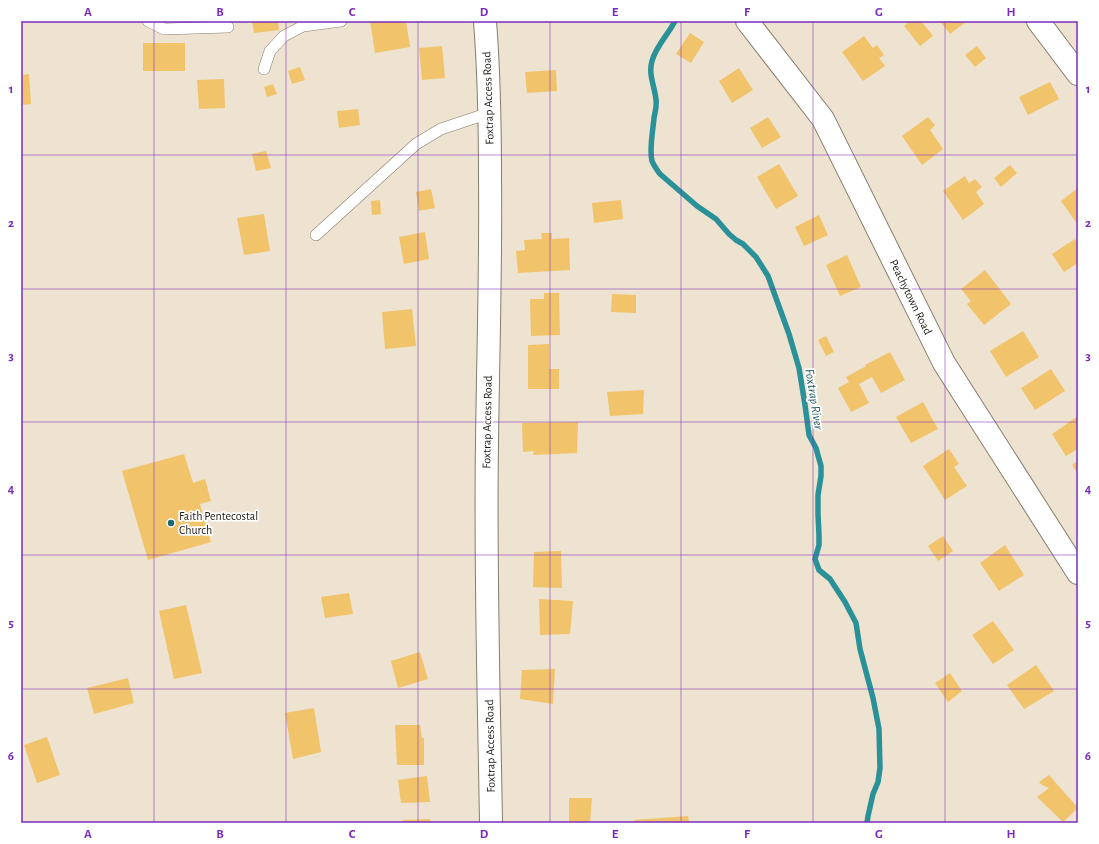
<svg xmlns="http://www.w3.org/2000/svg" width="1099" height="844" font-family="'Alegreya Sans',sans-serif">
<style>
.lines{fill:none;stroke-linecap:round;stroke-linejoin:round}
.stream{stroke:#2a9199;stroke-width:5.5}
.building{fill:#f1c36a}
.lane-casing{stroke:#877d6c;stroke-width:12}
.street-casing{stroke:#877d6c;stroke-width:24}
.secondary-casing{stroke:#877d6c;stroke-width:24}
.lane{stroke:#fff;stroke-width:11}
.street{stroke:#fff;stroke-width:22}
.secondary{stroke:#fff;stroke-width:22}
.grid{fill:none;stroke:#7b2cbf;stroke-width:1;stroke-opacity:0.55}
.poi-dot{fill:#1b686f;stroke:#fff;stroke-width:1.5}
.labels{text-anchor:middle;stroke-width:3.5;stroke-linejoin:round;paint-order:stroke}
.street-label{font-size:12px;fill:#1f1b14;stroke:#fff}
.poi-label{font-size:12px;fill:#1f1b14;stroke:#fff;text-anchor:start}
.water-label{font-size:13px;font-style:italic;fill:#225b61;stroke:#fff}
.neatline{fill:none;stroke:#7b2cbf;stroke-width:1.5}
.grid-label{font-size:13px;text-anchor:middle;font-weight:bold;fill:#7b2cbf}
</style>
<rect width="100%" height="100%" fill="#eee3d0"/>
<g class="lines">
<path class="stream" d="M675 21C668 35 656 46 652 61 648 75 655 87 656 100 657 106 655 112 654 118 653 130 649 150 652 161 654 166 657 170 660 174L697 206 716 219 729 234 736 240 743 244 756 257 768 276 789 334 799 368 805 405 809 435 816 448 821 466V476L818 495V515L819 535V545L815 559 819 570 830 579 845 602 856 623 860 649 873 698 879 729 880 768 878 782 873 794 868 816 867 823"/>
</g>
<g class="building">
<polygon points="252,21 278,21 279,30 254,33"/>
<polygon points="370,21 406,21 410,47 375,53"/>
<polygon points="910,21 921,21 933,36 920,46 904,26"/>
<polygon points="940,21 967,21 950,34"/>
<polygon points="690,33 704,42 691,63 676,54"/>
<polygon points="864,36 873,48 877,45 884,55 879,58 885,66 863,81 842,52"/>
<rect x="143" y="43" width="42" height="28"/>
<polygon points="442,46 445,78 422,80 419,48"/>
<polygon points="977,46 986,58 975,67 965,55"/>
<polygon points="300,67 305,80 292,84 288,71"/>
<polygon points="739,68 753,90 732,103 719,81"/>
<polygon points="556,70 557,91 527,93 525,72"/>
<polygon points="29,74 31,104 21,105 21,75"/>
<polygon points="224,79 225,108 199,109 197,80"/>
<polygon points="1050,82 1059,99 1028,115 1019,97"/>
<polygon points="273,84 277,94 267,97 264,87"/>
<polygon points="358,109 360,125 339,128 337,111"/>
<polygon points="768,117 781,137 762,148 750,128"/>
<polygon points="928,117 935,125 930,130 943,149 922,165 902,136"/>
<polygon points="266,151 271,168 256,171 252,154"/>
<polygon points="779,164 798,196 776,209 757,177"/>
<polygon points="1010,165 1017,173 1001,187 994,178"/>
<polygon points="965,176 969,183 975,179 982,187 976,192 984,204 963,220 943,191"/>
<polygon points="1078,188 1078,225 1061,201"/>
<polygon points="431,189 435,208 419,211 416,192"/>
<polygon points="380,200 381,214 372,215 371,201"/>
<polygon points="621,200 623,219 594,223 592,203"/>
<polygon points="264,214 270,251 244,255 237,218"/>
<polygon points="819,215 828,235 804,246 795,227"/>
<polygon points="425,232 429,259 404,264 399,237"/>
<polygon points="541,233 552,233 552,239 569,238 570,270 518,273 516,251 525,250 524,240 542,239"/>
<polygon points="1075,239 1078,244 1078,263 1064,272 1052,254"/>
<polygon points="847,255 861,287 840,296 826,265"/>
<polygon points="985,270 1011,304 984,325 967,304 971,301 961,289"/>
<polygon points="544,293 559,293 560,335 531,336 530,299 544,299"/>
<polygon points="612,294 636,295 636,313 611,312"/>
<polygon points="412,309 416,346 385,349 382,312"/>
<polygon points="1023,331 1039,357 1006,377 990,351"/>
<polygon points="826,336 834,352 826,356 818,340"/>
<polygon points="549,344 549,369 559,369 559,389 528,389 528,345"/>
<polygon points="890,352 905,380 881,393 872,377 859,384 869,403 851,412 838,388 849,382 846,377 866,366 865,365"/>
<polygon points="1051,369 1065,391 1035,410 1021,388"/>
<polygon points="644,390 643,414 610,416 607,392"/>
<polygon points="923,402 938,429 911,443 896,417"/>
<polygon points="1078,416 1078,449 1066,456 1052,434"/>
<polygon points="578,422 577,453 533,455 534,451 523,452 522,423"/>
<polygon points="949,449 959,464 954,467 967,486 945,500 923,466"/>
<polygon points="184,454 193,483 205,479 211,501 200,504 211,542 148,560 122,471"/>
<polygon points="1078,461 1078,474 1072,465"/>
<polygon points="943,536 953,551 938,561 928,546"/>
<polygon points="1005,545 1024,575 999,591 980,563"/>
<polygon points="561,551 562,588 533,587 534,552"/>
<polygon points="349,593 353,614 325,618 321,597"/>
<polygon points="539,599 573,601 570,634 540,635"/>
<polygon points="186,605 202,673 174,679 159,611"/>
<polygon points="993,621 1014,650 993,664 972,635"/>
<polygon points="420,652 428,679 398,688 391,661"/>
<polygon points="1036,665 1054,691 1024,709 1007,685"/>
<polygon points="555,669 553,704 520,699 522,670"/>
<polygon points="950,673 962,691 948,702 935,683"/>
<polygon points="128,678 134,703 94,714 87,688"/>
<polygon points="314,708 321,752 293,759 285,713"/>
<polygon points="395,725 420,725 422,738 424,738 424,765 397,765"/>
<polygon points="47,737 60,775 37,783 24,745"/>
<polygon points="1049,775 1078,808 1063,822 1037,797 1049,788 1042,785 1039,782"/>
<polygon points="427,776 430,802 401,803 398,780"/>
<polygon points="569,798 592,798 590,823 569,823"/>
<polygon points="688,816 689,823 635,823 634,820"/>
<polygon points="430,819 431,823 403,823 403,820"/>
</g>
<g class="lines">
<g class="lane-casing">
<g id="lane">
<polyline points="148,21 164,29 228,27"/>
<polyline points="264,69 270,51 284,36 303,26 341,21"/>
<polyline points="316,235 416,144 441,129 489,113"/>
</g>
</g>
<g class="street-casing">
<g id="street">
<polyline points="747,21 823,119 944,363 1078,573"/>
<polyline points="1038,21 1078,74"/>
</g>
</g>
<g class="secondary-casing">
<path id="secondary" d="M485 21C489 73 490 126 490 178 491 267 488 355 487 444 485 570 489 697 491 823"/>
</g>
<use href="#lane" class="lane"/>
<use href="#street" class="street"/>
<use href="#secondary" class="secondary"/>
</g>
<path class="grid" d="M154 21V823M286 21V823M418 21V823M550 21V823M681 21V823M813 21V823M945 21V823M21 155H1078M21 289H1078M21 422H1078M21 555H1078M21 689H1078"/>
<circle class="poi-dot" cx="171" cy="523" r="4"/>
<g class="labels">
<g class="street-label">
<text transform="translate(488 98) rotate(-92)" y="4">Foxtrap Access Road</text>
<text transform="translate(911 297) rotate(64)" y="4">Peachytown Road</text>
<text transform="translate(487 422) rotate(-89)" y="4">Foxtrap Access Road</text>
<text transform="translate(490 746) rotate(-91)" y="4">Foxtrap Access Road</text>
</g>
<g class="poi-label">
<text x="179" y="520">Faith Pentecostal<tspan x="179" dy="14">Church</tspan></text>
</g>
<g class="water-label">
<text transform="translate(815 399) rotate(81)" y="5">Foxtrap River</text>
</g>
</g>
<rect width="1099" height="844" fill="none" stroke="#ffffff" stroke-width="44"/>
<rect x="22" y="22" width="1055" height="800" class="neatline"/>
<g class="grid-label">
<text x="88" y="16">A</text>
<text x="220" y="16">B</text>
<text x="352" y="16">C</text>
<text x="484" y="16">D</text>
<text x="615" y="16">E</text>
<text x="747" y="16">F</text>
<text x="879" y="16">G</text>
<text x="1011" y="16">H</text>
<text x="11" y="93">1</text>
<text x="1088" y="93">1</text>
<text x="11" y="227">2</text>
<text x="1088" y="227">2</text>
<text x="11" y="360">3</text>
<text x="1088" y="360">3</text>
<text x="11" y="493">4</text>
<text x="1088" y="493">4</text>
<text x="11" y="627">5</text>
<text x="1088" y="627">5</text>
<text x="11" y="760">6</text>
<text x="1088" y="760">6</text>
<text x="88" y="838">A</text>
<text x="220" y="838">B</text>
<text x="352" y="838">C</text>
<text x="484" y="838">D</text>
<text x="615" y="838">E</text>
<text x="747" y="838">F</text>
<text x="879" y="838">G</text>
<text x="1011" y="838">H</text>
</g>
</svg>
